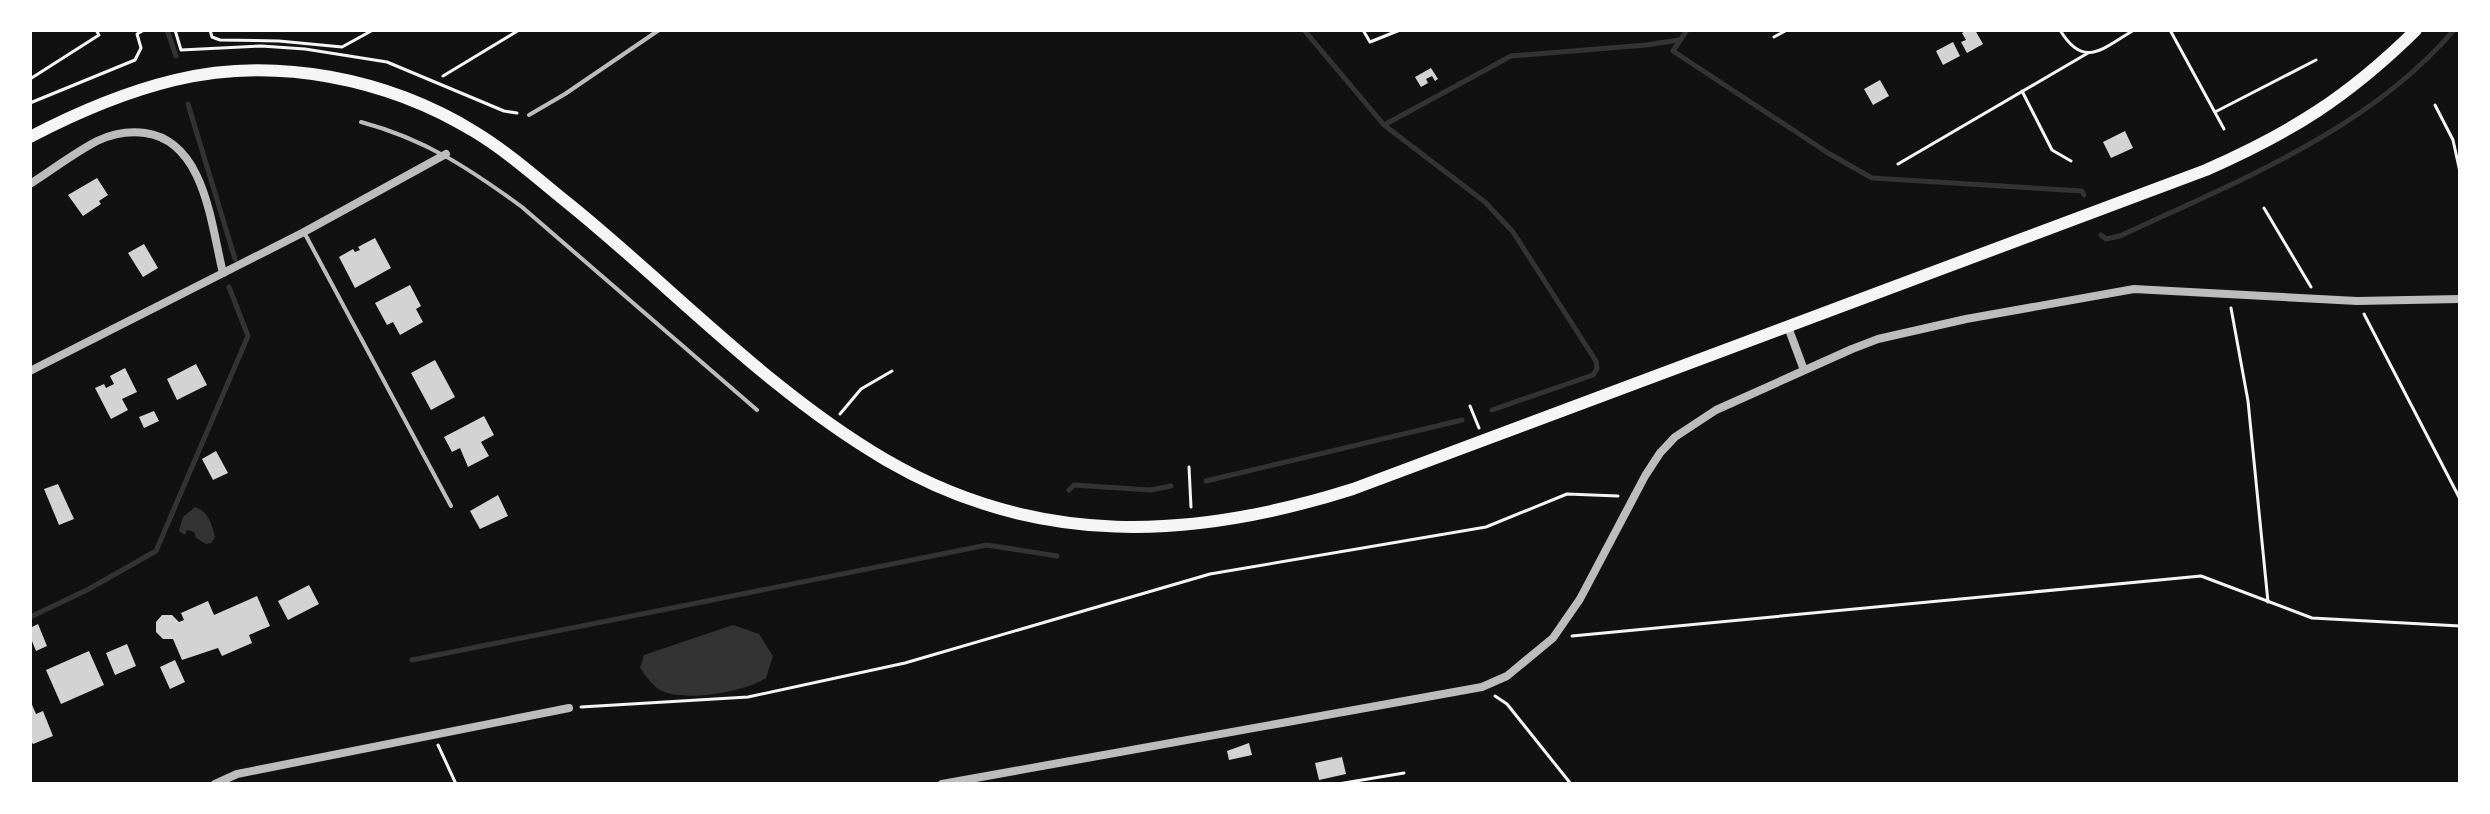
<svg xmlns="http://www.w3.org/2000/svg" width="2490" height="814" font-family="Figtree,sans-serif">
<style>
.water{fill:#333}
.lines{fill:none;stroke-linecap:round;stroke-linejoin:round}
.stream{stroke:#333;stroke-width:5}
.building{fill:#d3d3d3}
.path{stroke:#f5f5f5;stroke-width:3}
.service{stroke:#bcbcbc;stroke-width:4}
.minor{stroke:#bcbcbc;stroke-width:8}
.secondary{stroke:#f5f5f5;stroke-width:12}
</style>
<rect width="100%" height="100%" fill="#111"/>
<g class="water">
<path d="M195 507C208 511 212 524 215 537L211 543 206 544 196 538 194 532 187 530 185 535 179 531 183 517Z"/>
<path d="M733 625 759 634 773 656 766 678C744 692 686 702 662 691 653 687 646 676 640 668L644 655Z"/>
</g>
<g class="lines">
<g class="stream">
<polyline points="167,30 176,56"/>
<polyline points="1304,30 1384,125 1485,202 1513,232 1596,361 1597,369 1593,375 1492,410"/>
<polyline points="1687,30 1673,51 1828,153 1872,178 2082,191 2084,195"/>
<polyline points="188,104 235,259"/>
<polyline points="1384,125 1511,56 1646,45 1679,40"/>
<path d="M2101 235 2106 239 2120 236C2237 181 2368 131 2454 30"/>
<polyline points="1206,481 1462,420"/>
<polyline points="1069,490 1074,485 1150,490 1171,486"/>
<polyline points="30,617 87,590 156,551 248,336 229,287"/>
<polyline points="412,660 987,545 1057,556"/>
</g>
</g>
<g class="building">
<polygon points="1967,30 1975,30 1983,44 1967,53 1961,42 1966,40 1962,33"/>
<polygon points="1953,42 1960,56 1943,65 1936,51"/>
<polygon points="1431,68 1438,79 1435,81 1432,76 1426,79 1428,83 1421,87 1415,77"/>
<polygon points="1880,80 1889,96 1873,105 1864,89"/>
<polygon points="2125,131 2133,148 2111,158 2103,142"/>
<polygon points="97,178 108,195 99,201 101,204 83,216 68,195"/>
<polygon points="375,238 391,268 355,288 339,257 353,249 355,252 360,250 358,247"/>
<polygon points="144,244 158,268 143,277 128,253"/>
<polygon points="410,285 421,306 416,309 423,322 400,335 393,322 387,325 375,303"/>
<polygon points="435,360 455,397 431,410 411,373"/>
<polygon points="196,364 207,385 177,400 167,379"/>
<polygon points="125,368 137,392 122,399 128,410 111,419 95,388 104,384 106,388 114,384 110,376"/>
<polygon points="154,411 159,421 144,428 139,417"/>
<polygon points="484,416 494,435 481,442 489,456 468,467 460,448 452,452 444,437"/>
<polygon points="216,451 228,473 213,480 202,459"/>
<polygon points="58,484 74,519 59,525 44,489"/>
<polygon points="498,495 508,516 480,529 470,511"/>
<polygon points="309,585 319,604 288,620 278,601"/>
<polygon points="257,596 270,626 249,635 252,643 222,656 218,648 182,660 173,639 163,639 156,632 156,622 162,615 172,615 179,622 184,620 181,613 208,601 214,615"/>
<polygon points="38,624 47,646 36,651 30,636 30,628"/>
<polygon points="127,644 136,666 115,675 106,653"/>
<polygon points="89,651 104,685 61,704 46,670"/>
<polygon points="175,660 185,682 170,689 160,667"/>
<polygon points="30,700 36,714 43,711 53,736 33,744 30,740"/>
<polygon points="1249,743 1252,755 1229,760 1227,751"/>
<polygon points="1342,757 1346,774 1319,780 1315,763"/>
</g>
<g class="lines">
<g class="path">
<polyline points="175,30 181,50 261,46 305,49 387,62 504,111 517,113"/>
<polyline points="210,30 212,37 220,40 279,41 342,47 373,30"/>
<polyline points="1363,30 1370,42 1400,30"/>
<path d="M2060 30C2084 70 2103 48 2134 30"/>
<polyline points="2170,30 2224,129"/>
<polyline points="1774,37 1787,30"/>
<polyline points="443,76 519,30"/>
<polyline points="30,79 99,35 96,30"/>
<polyline points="2022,91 2052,150 2071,161"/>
<polyline points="30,103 135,60 141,48 137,34 144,30"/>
<polyline points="2435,105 2453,140 2460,172"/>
<polyline points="2215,112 2316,60"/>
<polyline points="1898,164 2088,53"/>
<polyline points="2264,208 2311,287"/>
<polyline points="2231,308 2248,401 2268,602"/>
<polyline points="2364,314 2460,499"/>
<polyline points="1470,406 1479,428"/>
<polyline points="840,414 861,389 892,371"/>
<polyline points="1189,467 1191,507"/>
<polyline points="1572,636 2201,576 2312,618 2460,626"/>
<polyline points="1495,696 1507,704 1571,784"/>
<polyline points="581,707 748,697 905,663 1210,574 1486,527 1567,494 1618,496"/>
<polyline points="438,745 456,784"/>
<polyline points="1338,784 1404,773"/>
</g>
<g class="service">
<polyline points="529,115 565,94 659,30"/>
<path d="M361 122C425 139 470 169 522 207L757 410"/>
<polyline points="305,234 451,506"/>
</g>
<g class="minor">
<path d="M30 184C52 170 74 153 97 141 112 134 129 131 145 133 205 141 211 225 223 273"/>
<polyline points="1788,327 1804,370"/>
<polyline points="30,371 304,232 446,154"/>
<polyline points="215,784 237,774 569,708"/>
<polyline points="942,784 1482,687 1507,676 1553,638 1580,599 1645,476 1660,453 1675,437 1716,410 1852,349 1878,339 1966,319 2134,289 2357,301 2460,299"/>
</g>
<path class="secondary" d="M30 137C76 113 125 92 175 80 275 56 387 78 475 132 508 152 538 179 569 204 674 289 768 391 886 460 1037 548 1192 540 1353 489L2206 170C2292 132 2348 97 2416 30"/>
</g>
<rect width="2490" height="814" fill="none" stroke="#ffffff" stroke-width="64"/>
</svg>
